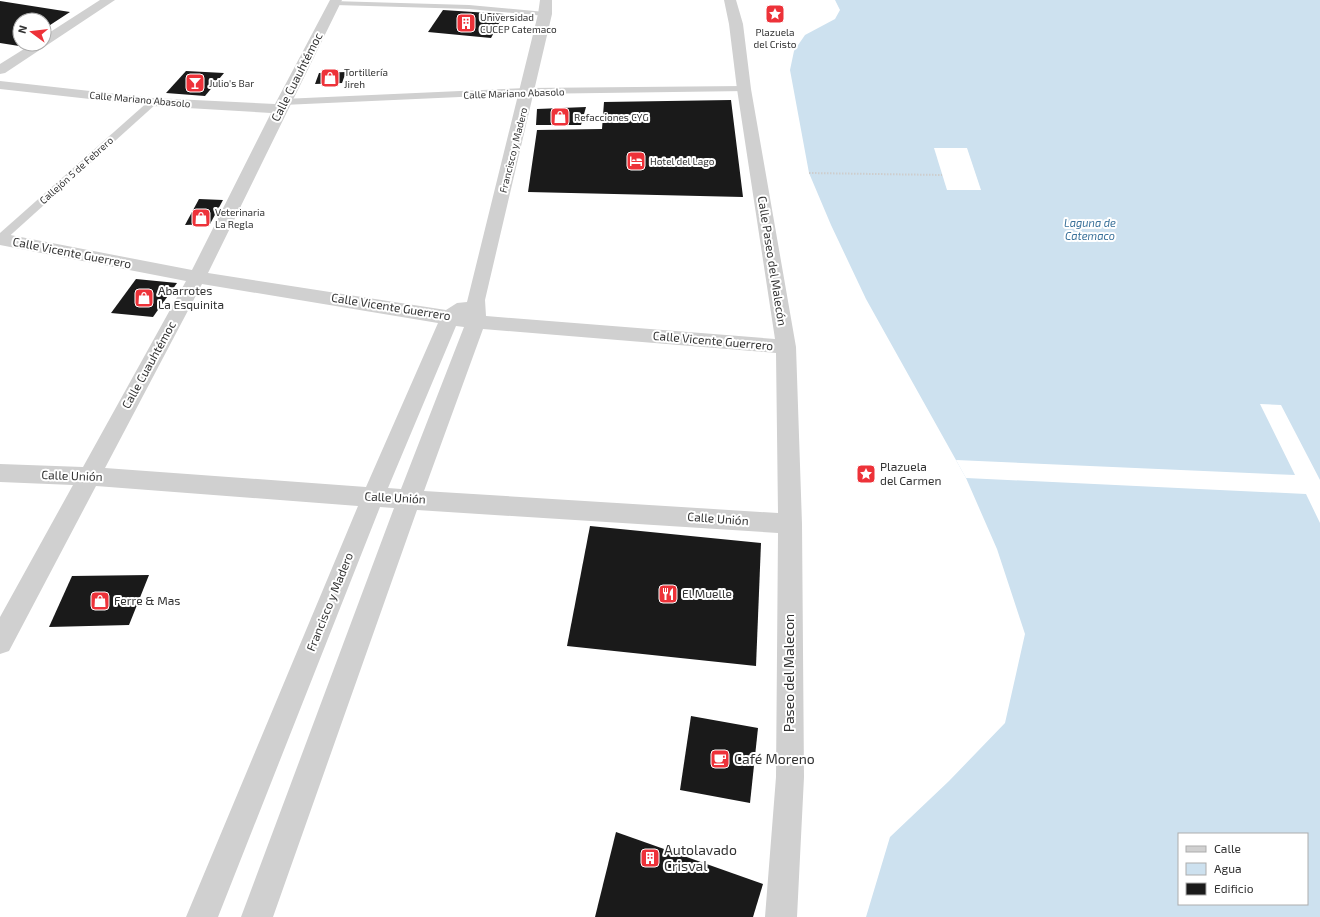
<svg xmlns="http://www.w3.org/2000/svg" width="1320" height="917" font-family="'Exo 2',sans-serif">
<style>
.water{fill:#cde1ef;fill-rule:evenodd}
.pier{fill:#fff}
.building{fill:#1a1a1a}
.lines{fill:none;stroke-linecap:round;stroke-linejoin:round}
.path{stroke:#cdcdcd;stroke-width:2;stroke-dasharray:1.5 1.5;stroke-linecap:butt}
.lane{fill:#d0d0d0;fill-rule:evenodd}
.street{fill:#d0d0d0;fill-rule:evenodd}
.labels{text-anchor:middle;stroke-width:4;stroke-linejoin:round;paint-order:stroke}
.far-poi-label{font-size:10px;fill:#333;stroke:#fff;text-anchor:start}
.far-street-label{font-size:10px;fill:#333;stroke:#fff}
.far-water-label{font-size:11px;font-style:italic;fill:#3b729a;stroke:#fff}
.street-label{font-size:12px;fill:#333;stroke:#fff}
.poi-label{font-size:12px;fill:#333;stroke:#fff;text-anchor:start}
.near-street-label{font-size:14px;fill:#333;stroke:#fff}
.near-poi-label{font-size:14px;fill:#333;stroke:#fff;text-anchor:start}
</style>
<rect width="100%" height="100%" fill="#fff"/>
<path class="water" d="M835 0H1320V917H866L890 837 949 781 1005 723 1025 634 997 549 966 478 866 299 831 225 809 173 790 70 794 51 805 35 835 19 840 10ZM1179 834H1307V904H1179Z"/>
<g class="pier">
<polygon points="934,148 967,148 981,190 947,190"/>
<polygon points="1260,404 1281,405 1320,480 1320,523 1306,494 966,478 956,460 1295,475"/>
</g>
<g class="building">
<polygon points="0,1 70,12 44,29 44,20 20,20 20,44 22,44 19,46 0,43"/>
<polygon points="443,10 504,14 491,38 428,32"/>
<polygon points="186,71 224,73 205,96 166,93"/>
<polygon points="346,72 342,83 315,84 319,73"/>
<polygon points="731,100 743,197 528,192 537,130 602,129 604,102"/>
<polygon points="586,107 581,125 536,125 537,109"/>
<polygon points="199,199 223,200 210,224 185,225"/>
<polygon points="136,279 177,283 153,317 111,313"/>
<polygon points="590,526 761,543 756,666 567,646"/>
<polygon points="149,575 129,625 49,627 72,576"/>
<polygon points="691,716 758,728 750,803 680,790"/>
<polygon points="616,832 763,884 753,917 595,917"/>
</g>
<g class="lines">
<polyline class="path" points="809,173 942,175"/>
<g class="lane">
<polygon points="332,1 469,5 545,12 549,14 545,16 469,9 335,5 332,5"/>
<polygon points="744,86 748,89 747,91 527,94 283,105 279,102 283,99 527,88"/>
<polygon points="153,99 156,100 156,104 4,241 0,242 0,233 150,100"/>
</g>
<g class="street">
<polygon points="100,0 115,0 5,73 0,74 0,64 32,44 44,44 44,36"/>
<path d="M330 0H342L208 273 446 310 457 303 467 302 538 14 540 0H552V14L485 300 486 316 775 339 737 89 729 24 724 0H736L743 24 751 89 796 347 802 524 804 777 797 917H765L776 777 778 533 417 510 273 917H241L394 508 380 507 218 917H186L358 506 96 486 9 651 0 654V617L73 485 0 482V464L83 467 186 281 0 245V233L192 270 271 113 153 106 0 89V81L153 98 275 104ZM202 284 438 323 366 487 105 468ZM456 326 464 327 401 489 388 488ZM483 329 776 353 778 513 424 491Z"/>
</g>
</g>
<defs>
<g id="sight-square" transform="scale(1)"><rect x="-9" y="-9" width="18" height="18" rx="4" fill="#ed3239" stroke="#fff"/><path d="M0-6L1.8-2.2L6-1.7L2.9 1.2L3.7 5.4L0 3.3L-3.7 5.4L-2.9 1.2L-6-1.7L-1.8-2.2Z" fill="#fff"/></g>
<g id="building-square" transform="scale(1)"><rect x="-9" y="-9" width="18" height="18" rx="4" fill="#ed3239" stroke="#fff"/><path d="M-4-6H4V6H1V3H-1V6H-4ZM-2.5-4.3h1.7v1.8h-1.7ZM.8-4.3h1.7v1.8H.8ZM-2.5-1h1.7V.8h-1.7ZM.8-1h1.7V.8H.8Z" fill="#fff"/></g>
<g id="shop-square" transform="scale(1)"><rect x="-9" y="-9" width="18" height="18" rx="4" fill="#ed3239" stroke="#fff"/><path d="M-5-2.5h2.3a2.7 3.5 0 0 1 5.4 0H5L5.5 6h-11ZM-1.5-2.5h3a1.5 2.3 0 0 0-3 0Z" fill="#fff"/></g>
<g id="bar-square" transform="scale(1)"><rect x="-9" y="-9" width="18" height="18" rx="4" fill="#ed3239" stroke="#fff"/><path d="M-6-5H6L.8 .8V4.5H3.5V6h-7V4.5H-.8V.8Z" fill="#fff"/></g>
<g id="hotel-square" transform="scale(1)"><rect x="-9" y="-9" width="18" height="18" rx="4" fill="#ed3239" stroke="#fff"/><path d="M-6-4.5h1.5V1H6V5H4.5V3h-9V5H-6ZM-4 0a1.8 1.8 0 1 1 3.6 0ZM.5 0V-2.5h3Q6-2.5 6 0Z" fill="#fff"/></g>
<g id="restaurant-square" transform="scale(1)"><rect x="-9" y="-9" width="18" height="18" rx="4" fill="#ed3239" stroke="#fff"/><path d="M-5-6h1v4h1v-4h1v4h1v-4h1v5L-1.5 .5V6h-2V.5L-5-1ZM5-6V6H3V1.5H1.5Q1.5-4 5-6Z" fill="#fff"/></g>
<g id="cafe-square" transform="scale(1)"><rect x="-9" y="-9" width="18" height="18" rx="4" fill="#ed3239" stroke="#fff"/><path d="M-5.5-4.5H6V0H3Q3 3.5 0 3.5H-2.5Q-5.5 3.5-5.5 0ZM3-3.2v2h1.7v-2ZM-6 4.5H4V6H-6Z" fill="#fff"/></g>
</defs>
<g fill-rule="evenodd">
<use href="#sight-square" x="775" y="14"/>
<use href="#building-square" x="466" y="23"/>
<use href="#shop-square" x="330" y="78"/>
<use href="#bar-square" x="195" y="83"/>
<use href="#shop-square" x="560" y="117"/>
<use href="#hotel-square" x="636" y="161"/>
<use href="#shop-square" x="201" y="218"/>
<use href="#shop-square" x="144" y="298"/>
<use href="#sight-square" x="866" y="474"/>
<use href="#restaurant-square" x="668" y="594"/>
<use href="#shop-square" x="100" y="601"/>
<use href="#cafe-square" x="720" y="759"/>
<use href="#building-square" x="650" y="858"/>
</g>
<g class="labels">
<g class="far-poi-label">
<text x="480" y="21">Universidad<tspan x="480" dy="12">CUCEP Catemaco</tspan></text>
<text x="775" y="36" text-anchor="middle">Plazuela<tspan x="775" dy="12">del Cristo</tspan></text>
<text x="344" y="76">Tortillería<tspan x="344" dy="12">Jireh</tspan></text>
<text x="209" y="87">Julio's Bar</text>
<text x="574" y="121">Refacciones CYG</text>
<text x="650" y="165">Hotel del Lago</text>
<text x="215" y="216">Veterinaria<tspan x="215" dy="12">La Regla</tspan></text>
</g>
<g class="far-street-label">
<text transform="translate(514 93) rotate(-2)" y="4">Calle Mariano Abasolo</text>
<text transform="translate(140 99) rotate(5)" y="4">Calle Mariano Abasolo</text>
<text transform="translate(513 150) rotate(-76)" y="4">Francisco y Madero</text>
<text transform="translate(76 170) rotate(-42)" y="4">Callejón 5 de Febrero</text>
</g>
<g class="far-water-label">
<text x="1090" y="227">Laguna de<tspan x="1090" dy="13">Catemaco</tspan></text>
</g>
<g class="street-label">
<text transform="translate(297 77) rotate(-63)" y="4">Calle Cuauhtémoc</text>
<text transform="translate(72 253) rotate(11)" y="4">Calle Vicente Guerrero</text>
<text transform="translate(772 261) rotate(81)" y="4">Calle Paseo del Malecón</text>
<text transform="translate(391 307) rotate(9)" y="4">Calle Vicente Guerrero</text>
<text transform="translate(713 341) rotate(5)" y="4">Calle Vicente Guerrero</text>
<text transform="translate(149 365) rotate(-61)" y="4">Calle Cuauhtémoc</text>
<text transform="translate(72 476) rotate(2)" y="4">Calle Unión</text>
<text transform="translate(395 498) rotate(3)" y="4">Calle Unión</text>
<text transform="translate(718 519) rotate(4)" y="4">Calle Unión</text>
<text transform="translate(330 602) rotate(-68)" y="4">Francisco y Madero</text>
</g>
<g class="poi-label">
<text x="158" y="295">Abarrotes<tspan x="158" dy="14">La Esquinita</tspan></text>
<text x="880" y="471">Plazuela<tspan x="880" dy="14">del Carmen</tspan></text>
<text x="682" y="598">El Muelle</text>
<text x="114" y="605">Ferre &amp; Mas</text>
</g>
<g class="near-street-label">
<text transform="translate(789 673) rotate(-90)" y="5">Paseo del Malecon</text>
</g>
<g class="near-poi-label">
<text x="734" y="764">Café Moreno</text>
<text x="664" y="855">Autolavado<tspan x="664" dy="16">Crisval</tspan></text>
</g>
</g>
<rect x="1178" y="833" width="130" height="72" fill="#ffffff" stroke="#adadad"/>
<rect x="1186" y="846" width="20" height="6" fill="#d0d0d0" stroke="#adadad"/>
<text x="1214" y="853" font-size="12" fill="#333333">Calle</text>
<rect x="1186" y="863" width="20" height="12" fill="#cde1ef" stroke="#adadad"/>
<text x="1214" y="873" font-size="12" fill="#333333">Agua</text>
<rect x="1186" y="883" width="20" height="12" fill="#1a1a1a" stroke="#adadad"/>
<text x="1214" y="893" font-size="12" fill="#333333">Edificio</text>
<g transform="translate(32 32) rotate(285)"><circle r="19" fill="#ffffff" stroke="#adadad"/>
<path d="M0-3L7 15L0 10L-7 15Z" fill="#ed3239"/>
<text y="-6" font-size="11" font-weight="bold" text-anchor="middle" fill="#333333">N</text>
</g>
</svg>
